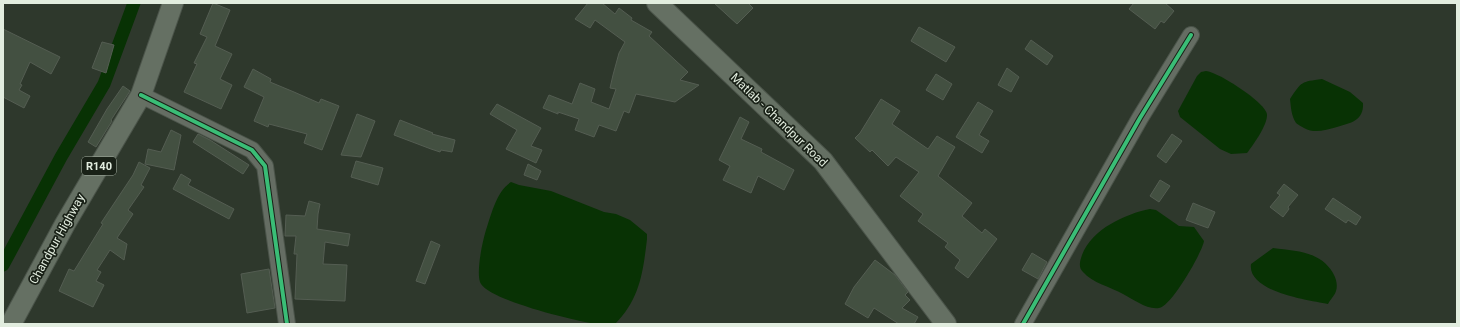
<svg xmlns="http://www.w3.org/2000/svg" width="1460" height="327" font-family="Roboto,sans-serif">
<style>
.water{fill:#083204}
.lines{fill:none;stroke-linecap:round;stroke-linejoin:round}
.canal{stroke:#083204;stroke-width:13}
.building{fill:#435041;stroke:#545d52}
.minor-casing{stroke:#4b544a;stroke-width:18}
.major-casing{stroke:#4b544a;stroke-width:22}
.minor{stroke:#656d63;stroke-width:16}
.major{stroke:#657063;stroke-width:20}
.cycleway-casing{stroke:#192117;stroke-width:6}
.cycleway{stroke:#3abd76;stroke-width:4}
.labels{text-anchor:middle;stroke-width:3.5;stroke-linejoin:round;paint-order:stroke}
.shield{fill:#192117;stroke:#a6b0a3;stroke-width:1}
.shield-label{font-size:11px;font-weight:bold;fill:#e2eddf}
.street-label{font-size:12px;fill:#e2eddf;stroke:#192117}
</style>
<rect width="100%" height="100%" fill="#2e382c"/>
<g class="water">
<path d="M1206 71C1218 72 1267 103 1267 115 1267 126 1253 145 1247 153L1231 154 1220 149 1180 117 1178 111 1197 76 1201 72Z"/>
<path d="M1322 79 1350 92 1363 103C1364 121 1350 123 1337 127 1325 130 1315 134 1304 128 1301 126 1298 125 1296 123 1291 115 1291 107 1290 99 1302 81 1301 82 1322 79Z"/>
<path d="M511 182 519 185 551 191 604 212 616 214 630 220 647 234V239C643 272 640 299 615 324 609 324 602 325 596 324 575 321 492 301 481 284 475 275 483 238 487 227 492 212 497 191 511 182Z"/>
<path d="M1150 209 1156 210 1179 226 1194 227 1204 241C1202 253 1171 307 1159 308 1147 310 1133 299 1123 294 1111 287 1092 283 1083 272 1078 267 1080 261 1082 255 1092 229 1125 214 1150 209Z"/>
<path d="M1273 248C1296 251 1320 251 1333 273 1336 278 1338 285 1336 291 1335 295 1330 300 1328 304 1308 300 1247 292 1251 264Z"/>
</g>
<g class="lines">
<polyline class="canal" points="3,265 61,157 104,84 134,3"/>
</g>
<g class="building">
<polygon points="213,3 230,10 215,46 232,54 220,79 232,85 221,109 184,92 197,64 194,63 207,37 200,34"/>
<polygon points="588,3 602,3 615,14 619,8 632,18 631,20 652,32 649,36 688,72 680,80 699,85 675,102 636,94 629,113 624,111 616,131 599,125 594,137 575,130 579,119 558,112 558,114 543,108 549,95 572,104 580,83 595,89 591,102 609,109 616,89 610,88 613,75 619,53 625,42 595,20 590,28 575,19"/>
<polygon points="714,3 748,3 753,8 737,24"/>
<polygon points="1134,3 1165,3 1174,11 1164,23 1161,21 1155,29 1129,9"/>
<polygon points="919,27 955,47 946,62 911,41"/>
<polygon points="3,29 60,57 51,74 30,62 20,84 22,85 19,90 30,96 24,108 3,97"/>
<polygon points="1031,40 1053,56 1047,65 1025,49"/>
<polygon points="102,42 114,45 106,73 92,68"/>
<polygon points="1007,68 1019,77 1011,92 998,85"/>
<polygon points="253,69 271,79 270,82 294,92 319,103 321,99 339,106 322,150 304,143 307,134 269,124 268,127 254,121 264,97 244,87"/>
<polygon points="936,74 952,84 943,100 926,90"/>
<polygon points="123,86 130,91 111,120 112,121 96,147 88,142 107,109"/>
<polygon points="881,99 900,111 892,124 928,149 937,136 955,147 938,176 972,203 962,216 982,233 985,229 997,239 968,278 955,268 960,260 945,247 948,243 918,221 923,214 900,196 919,172 896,157 888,166 872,150 870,152 855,138 860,133"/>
<polygon points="978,102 993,111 979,135 989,141 982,153 956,137"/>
<polygon points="497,104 541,128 531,146 542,150 536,163 506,149 517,130 490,114"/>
<polygon points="357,114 375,121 361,157 341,155"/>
<polygon points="740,117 749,122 741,139 762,149 761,152 794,170 784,190 758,176 751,193 723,180 730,166 719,160"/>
<polygon points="400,120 433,133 432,134 455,140 452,152 441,150 440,152 431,149 394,135"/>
<polygon points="171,130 181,135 174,170 145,164 148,149 161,152"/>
<polygon points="198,134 210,140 249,165 243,174 193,142"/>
<polygon points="1172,134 1182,141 1166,163 1157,156"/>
<polygon points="356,161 383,168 378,185 351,177"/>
<polygon points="139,162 150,168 141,185 144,187 128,210 133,214 117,238 127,244 124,260 110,250 97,270 101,272 96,281 104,285 93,307 59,291 69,269 74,271 103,224 101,223 133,175"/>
<polygon points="528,164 541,171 537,180 524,175"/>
<polygon points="181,174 191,180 188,185 234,209 229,219 173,189"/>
<polygon points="1160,180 1170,186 1159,202 1150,196"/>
<polygon points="1284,184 1298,195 1288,207 1289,209 1283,217 1270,207 1280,195 1277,193"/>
<polygon points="1333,198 1361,217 1356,225 1348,220 1346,223 1325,209"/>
<polygon points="309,201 320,204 318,214 317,229 350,234 348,246 325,242 323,264 347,265 345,301 295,299 297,254 294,254 296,236 285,236 286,215 305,216"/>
<polygon points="1193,203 1215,212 1208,228 1186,220"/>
<polygon points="431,241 440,245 425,284 416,281"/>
<polygon points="1032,253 1047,262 1038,279 1022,270"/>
<polygon points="875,260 895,275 908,292 905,295 910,300 902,308 918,317 914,324 899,324 874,308 868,318 845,304 854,287"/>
<polygon points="269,269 275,308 247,313 241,274"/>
</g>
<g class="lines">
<g class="minor-casing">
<g id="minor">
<polyline points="141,95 252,150 265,166 287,324"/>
<polyline points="1023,324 1140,118 1191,35"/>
</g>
</g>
<g class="major-casing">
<g id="major">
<polyline points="657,3 823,161 946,324"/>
<polyline points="11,324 65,224 141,95 173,3"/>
</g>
</g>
<use href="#minor" class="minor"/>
<use href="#major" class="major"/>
<g class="cycleway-casing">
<g id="cycleway">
<polyline points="141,95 252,150 265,166 287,324"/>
<polyline points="1023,324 1140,118 1191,35"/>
</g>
</g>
<use href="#cycleway" class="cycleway"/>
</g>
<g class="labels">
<rect class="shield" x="82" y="157" width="34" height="18" rx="3"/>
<g class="shield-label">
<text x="99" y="170">R140</text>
</g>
<g class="street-label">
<text transform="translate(779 120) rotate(44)" y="4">Matlab - Chandpur Road</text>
<text transform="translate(57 239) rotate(-61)" y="4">Chandpur Highway</text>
</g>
</g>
<rect width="1460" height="327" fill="none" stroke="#e2eddf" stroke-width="8"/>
</svg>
